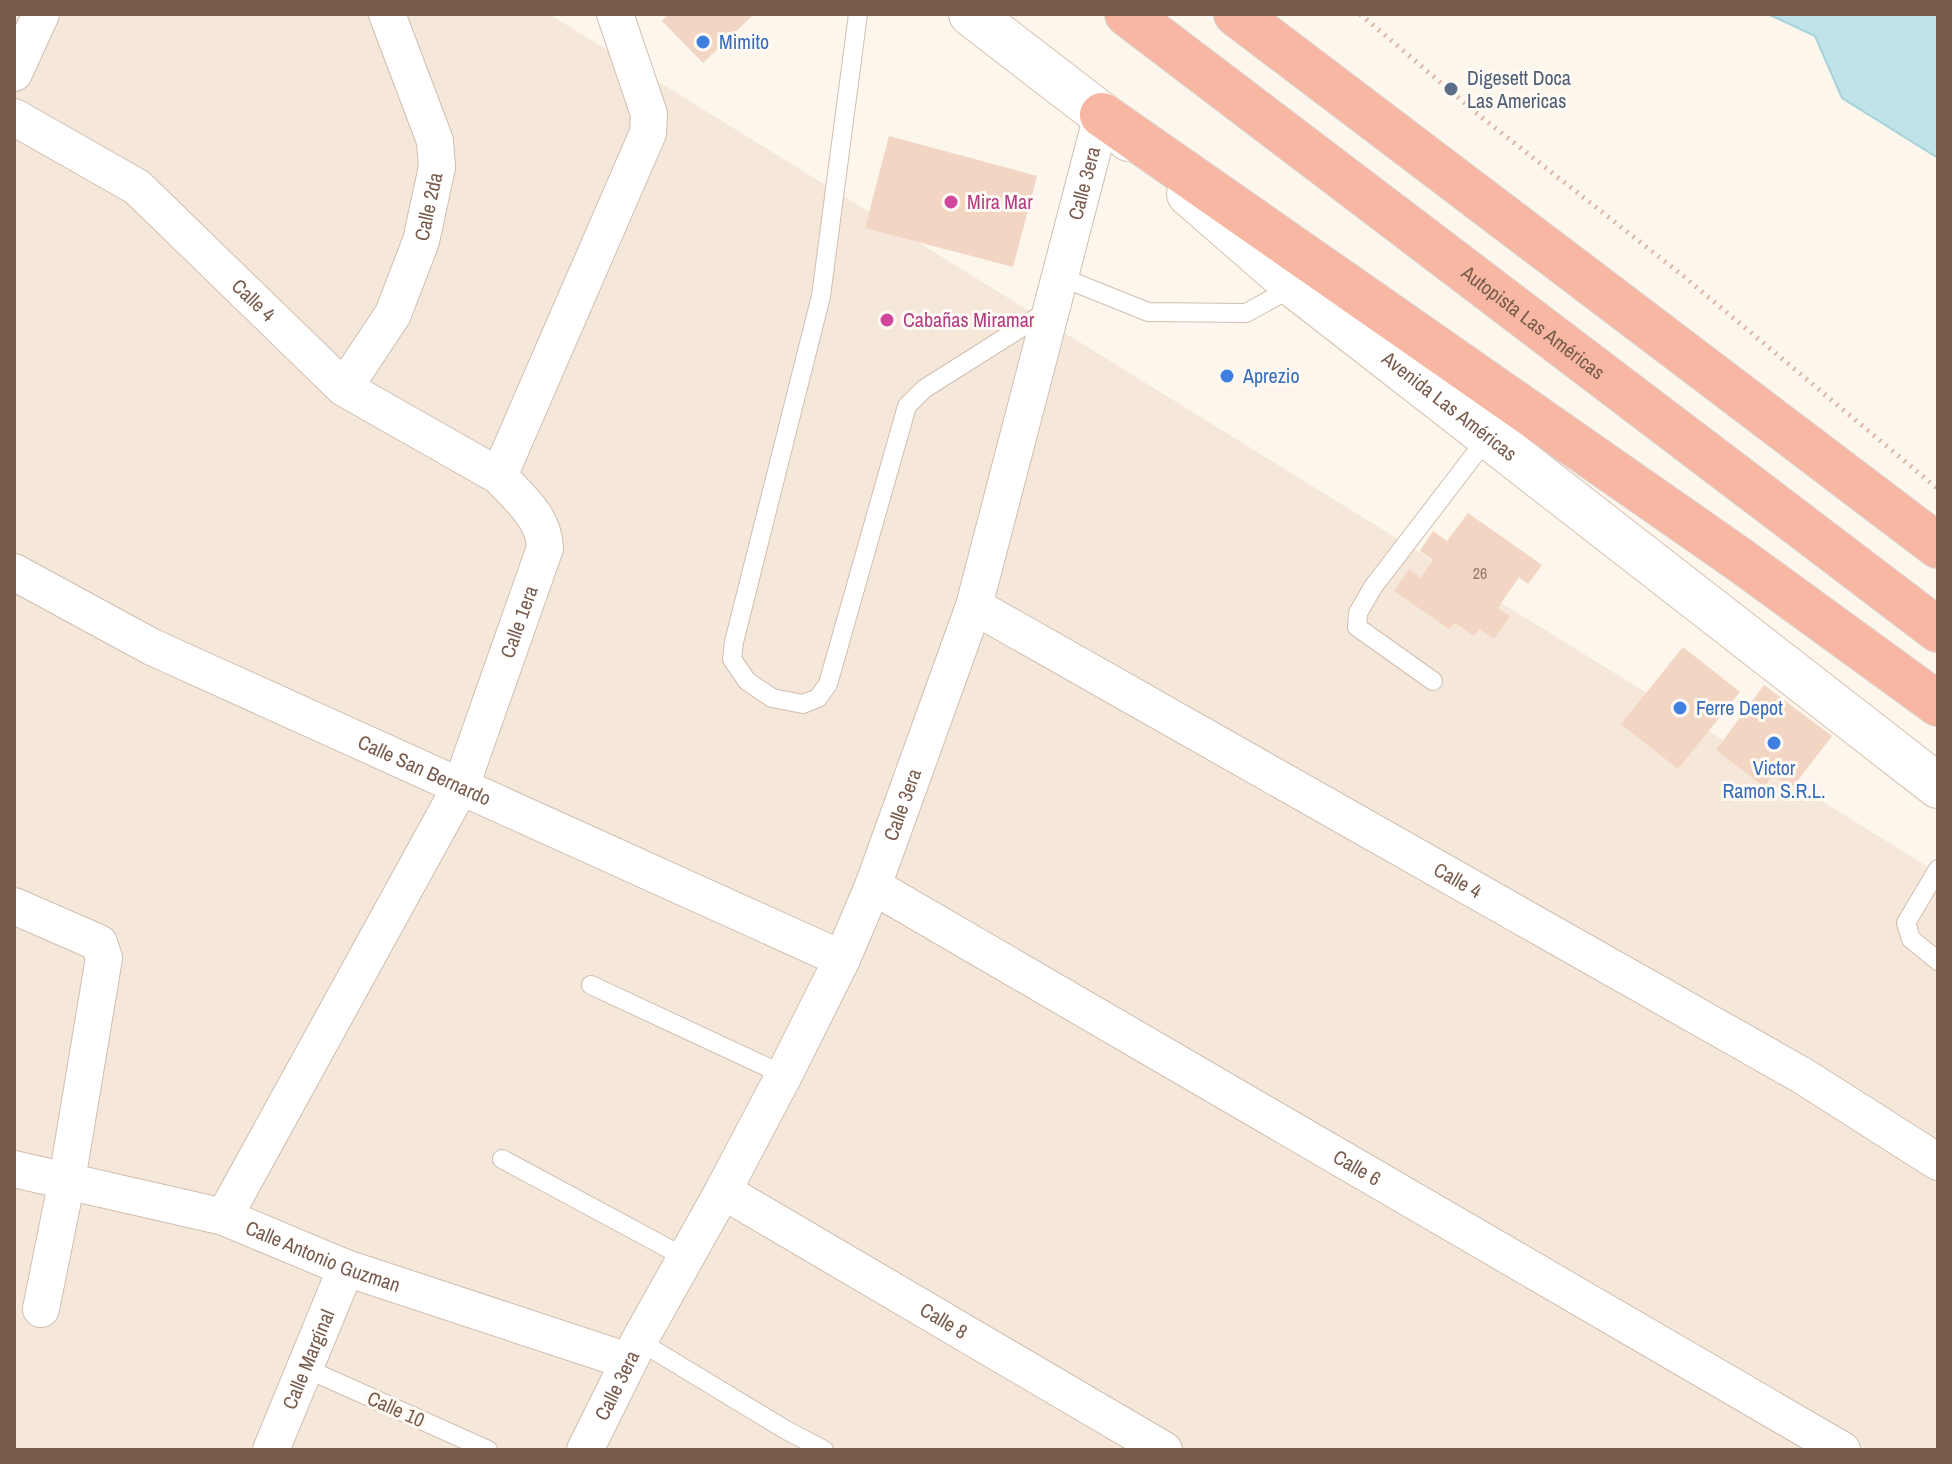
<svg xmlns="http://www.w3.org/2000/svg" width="1952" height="1464" font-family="'Archivo Narrow',sans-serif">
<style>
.residential{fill:#f5e8da}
.water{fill:#bfe3e8;stroke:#a5d3da;stroke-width:2}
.building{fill:#f3d5c3}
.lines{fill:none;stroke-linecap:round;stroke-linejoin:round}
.lane-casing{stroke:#d1beb0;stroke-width:20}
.street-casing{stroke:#d1beb0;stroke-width:38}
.secondary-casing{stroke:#d6c0b0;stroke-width:46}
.highway-casing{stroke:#dad1cd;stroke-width:46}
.path{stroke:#d9b8a5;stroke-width:5;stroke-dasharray:2 6;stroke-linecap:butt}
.lane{stroke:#fff;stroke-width:18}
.street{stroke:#fff;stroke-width:36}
.secondary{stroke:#fff;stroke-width:44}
.highway{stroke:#f7b7a3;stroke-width:44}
.shop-dot{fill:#3f7fe0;stroke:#fffaf3;stroke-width:3}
.service-dot{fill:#5c6f8a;stroke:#fffaf3;stroke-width:3}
.hotel-dot{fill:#d1479c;stroke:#fffaf3;stroke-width:3}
.labels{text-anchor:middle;stroke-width:6;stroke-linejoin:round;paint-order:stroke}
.number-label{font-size:16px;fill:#987a6a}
.shop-label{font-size:20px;fill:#366cbe;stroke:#fffaf3;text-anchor:start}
.service-label{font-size:20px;fill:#4e5e75;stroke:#fffaf3;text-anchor:start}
.street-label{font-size:20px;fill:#7a5c4d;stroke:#fffaf3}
.hotel-label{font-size:20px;fill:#b23c85;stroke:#fffaf3;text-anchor:start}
</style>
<rect width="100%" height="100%" fill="#fdf6ec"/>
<polygon class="residential" points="14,14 549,14 1938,873 1938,1450 14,1450"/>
<polygon class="water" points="1768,14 1938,14 1938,158 1842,98 1815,36"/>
<g class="building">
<polygon points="669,14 754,14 703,63 662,21"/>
<polygon points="889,136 1037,176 1013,267 865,228"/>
<polygon points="1468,513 1542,565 1528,584 1519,577 1498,608 1510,616 1494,639 1479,629 1474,636 1455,623 1449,629 1394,591 1409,569 1421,578 1433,560 1420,551 1433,531 1447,541"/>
<polygon points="1683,647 1740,692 1678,769 1621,724"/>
<polygon points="1764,685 1832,736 1792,788 1773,775 1764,787 1716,750"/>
</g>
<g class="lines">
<g class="lane-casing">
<g id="lane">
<polyline points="858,14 821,296 734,642 732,659 747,681 772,698 803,704 818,698 828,684 907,406 924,389 1049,310"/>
<polyline points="1061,277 1148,312 1246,313 1295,286"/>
<polyline points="1433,681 1357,627 1358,613 1373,587 1488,437"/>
<polyline points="1938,869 1906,923 1911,939 1938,961"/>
<polyline points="591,985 784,1075"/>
<polyline points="502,1159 686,1258"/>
<polyline points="639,1341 786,1430 824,1450"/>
<polyline points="305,1368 488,1450"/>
</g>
</g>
<g class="street-casing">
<g id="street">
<polyline points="14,73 41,14"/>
<path id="s1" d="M14 117 137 187 344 388 499 476"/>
<path id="s2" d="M344 388 393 314 421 241 437 167 435 141 387 14"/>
<path id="s3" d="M14 572 152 647 842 959"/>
<path id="s4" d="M974 606 1803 1076 1938 1162"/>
<path id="s5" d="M873 886 1842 1450"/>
<polyline points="14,906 99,943 104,958 67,1180 41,1309"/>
<path id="s6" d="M14 1169 224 1217 346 1268 628 1361"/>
<path id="s7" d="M723 1191 1164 1450"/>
<path id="s8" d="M224 1217 461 786 545 548C544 517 519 498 499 476L648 133 649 114 615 14"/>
<path id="s9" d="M271 1450 346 1268"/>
<path id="s10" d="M585 1450 639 1341 723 1191 784 1075 842 959 873 886 974 606 1102 115"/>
</g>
</g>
<g class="secondary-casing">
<g id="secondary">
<polyline points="971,14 1102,115 1129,139"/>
<path id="s11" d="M1189 194 1295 286 1938 786"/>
</g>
</g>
<g class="highway-casing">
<g id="highway">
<path id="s12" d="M1127 14 1938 630"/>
<polyline points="1236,14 1938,546"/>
<polyline points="1102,115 1740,560 1938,704"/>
</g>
</g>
<polyline class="path" points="1360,14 1480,116 1682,275 1938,489"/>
<use href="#lane" class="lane"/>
<use href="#street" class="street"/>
<use href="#secondary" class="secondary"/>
<use href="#highway" class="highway"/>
</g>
<g class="shop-dot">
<circle cx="703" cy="42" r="8"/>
<circle cx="1227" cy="376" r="8"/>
<circle cx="1680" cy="708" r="8"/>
<circle cx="1774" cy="743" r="8"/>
</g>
<circle class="service-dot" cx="1451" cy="89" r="8"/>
<g class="hotel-dot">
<circle cx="951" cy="202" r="8"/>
<circle cx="887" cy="320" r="8"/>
</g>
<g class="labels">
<g class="number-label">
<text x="1480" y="579">26</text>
</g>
<g class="shop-label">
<text x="719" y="49">Mimito</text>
<text x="1243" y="383">Aprezio</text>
<text x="1696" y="715">Ferre Depot</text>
<text x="1774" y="775" text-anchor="middle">Victor<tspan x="1774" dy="23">Ramon S.R.L.</tspan></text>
</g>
<g class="service-label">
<text x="1467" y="85">Digesett Doca<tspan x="1467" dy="23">Las Americas</tspan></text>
</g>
<g class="street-label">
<text dy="7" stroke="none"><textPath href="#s10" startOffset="1368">Calle 3era</textPath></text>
<text dy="7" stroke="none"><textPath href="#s2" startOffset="202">Calle 2da</textPath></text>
<text dy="7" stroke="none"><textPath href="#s1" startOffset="304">Calle 4</textPath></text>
<text dy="7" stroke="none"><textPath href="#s12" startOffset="510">Autopista Las Américas</textPath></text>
<text dy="7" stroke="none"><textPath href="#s11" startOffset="336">Avenida Las Américas</textPath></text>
<text dy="7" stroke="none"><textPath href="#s8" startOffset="666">Calle 1era</textPath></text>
<text dy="7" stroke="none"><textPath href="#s3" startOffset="456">Calle San Bernardo</textPath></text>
<text dy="7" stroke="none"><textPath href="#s10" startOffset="720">Calle 3era</textPath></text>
<text dy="7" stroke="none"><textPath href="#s4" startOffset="556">Calle 4</textPath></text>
<text dy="7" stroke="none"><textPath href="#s5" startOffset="560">Calle 6</textPath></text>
<text dy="7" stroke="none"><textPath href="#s6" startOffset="322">Calle Antonio Guzman</textPath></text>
<text dy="7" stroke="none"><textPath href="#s7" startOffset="256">Calle 8</textPath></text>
<text dy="7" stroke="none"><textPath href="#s9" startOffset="98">Calle Marginal</textPath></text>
<text dy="7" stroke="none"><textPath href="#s10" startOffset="72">Calle 3era</textPath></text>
<text transform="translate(396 1409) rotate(24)" y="7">Calle 10</text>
</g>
<g class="hotel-label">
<text x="967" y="209">Mira Mar</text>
<text x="903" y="327">Cabañas Miramar</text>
</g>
</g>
<rect width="1952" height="1464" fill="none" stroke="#7a5c4d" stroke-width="32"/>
</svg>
